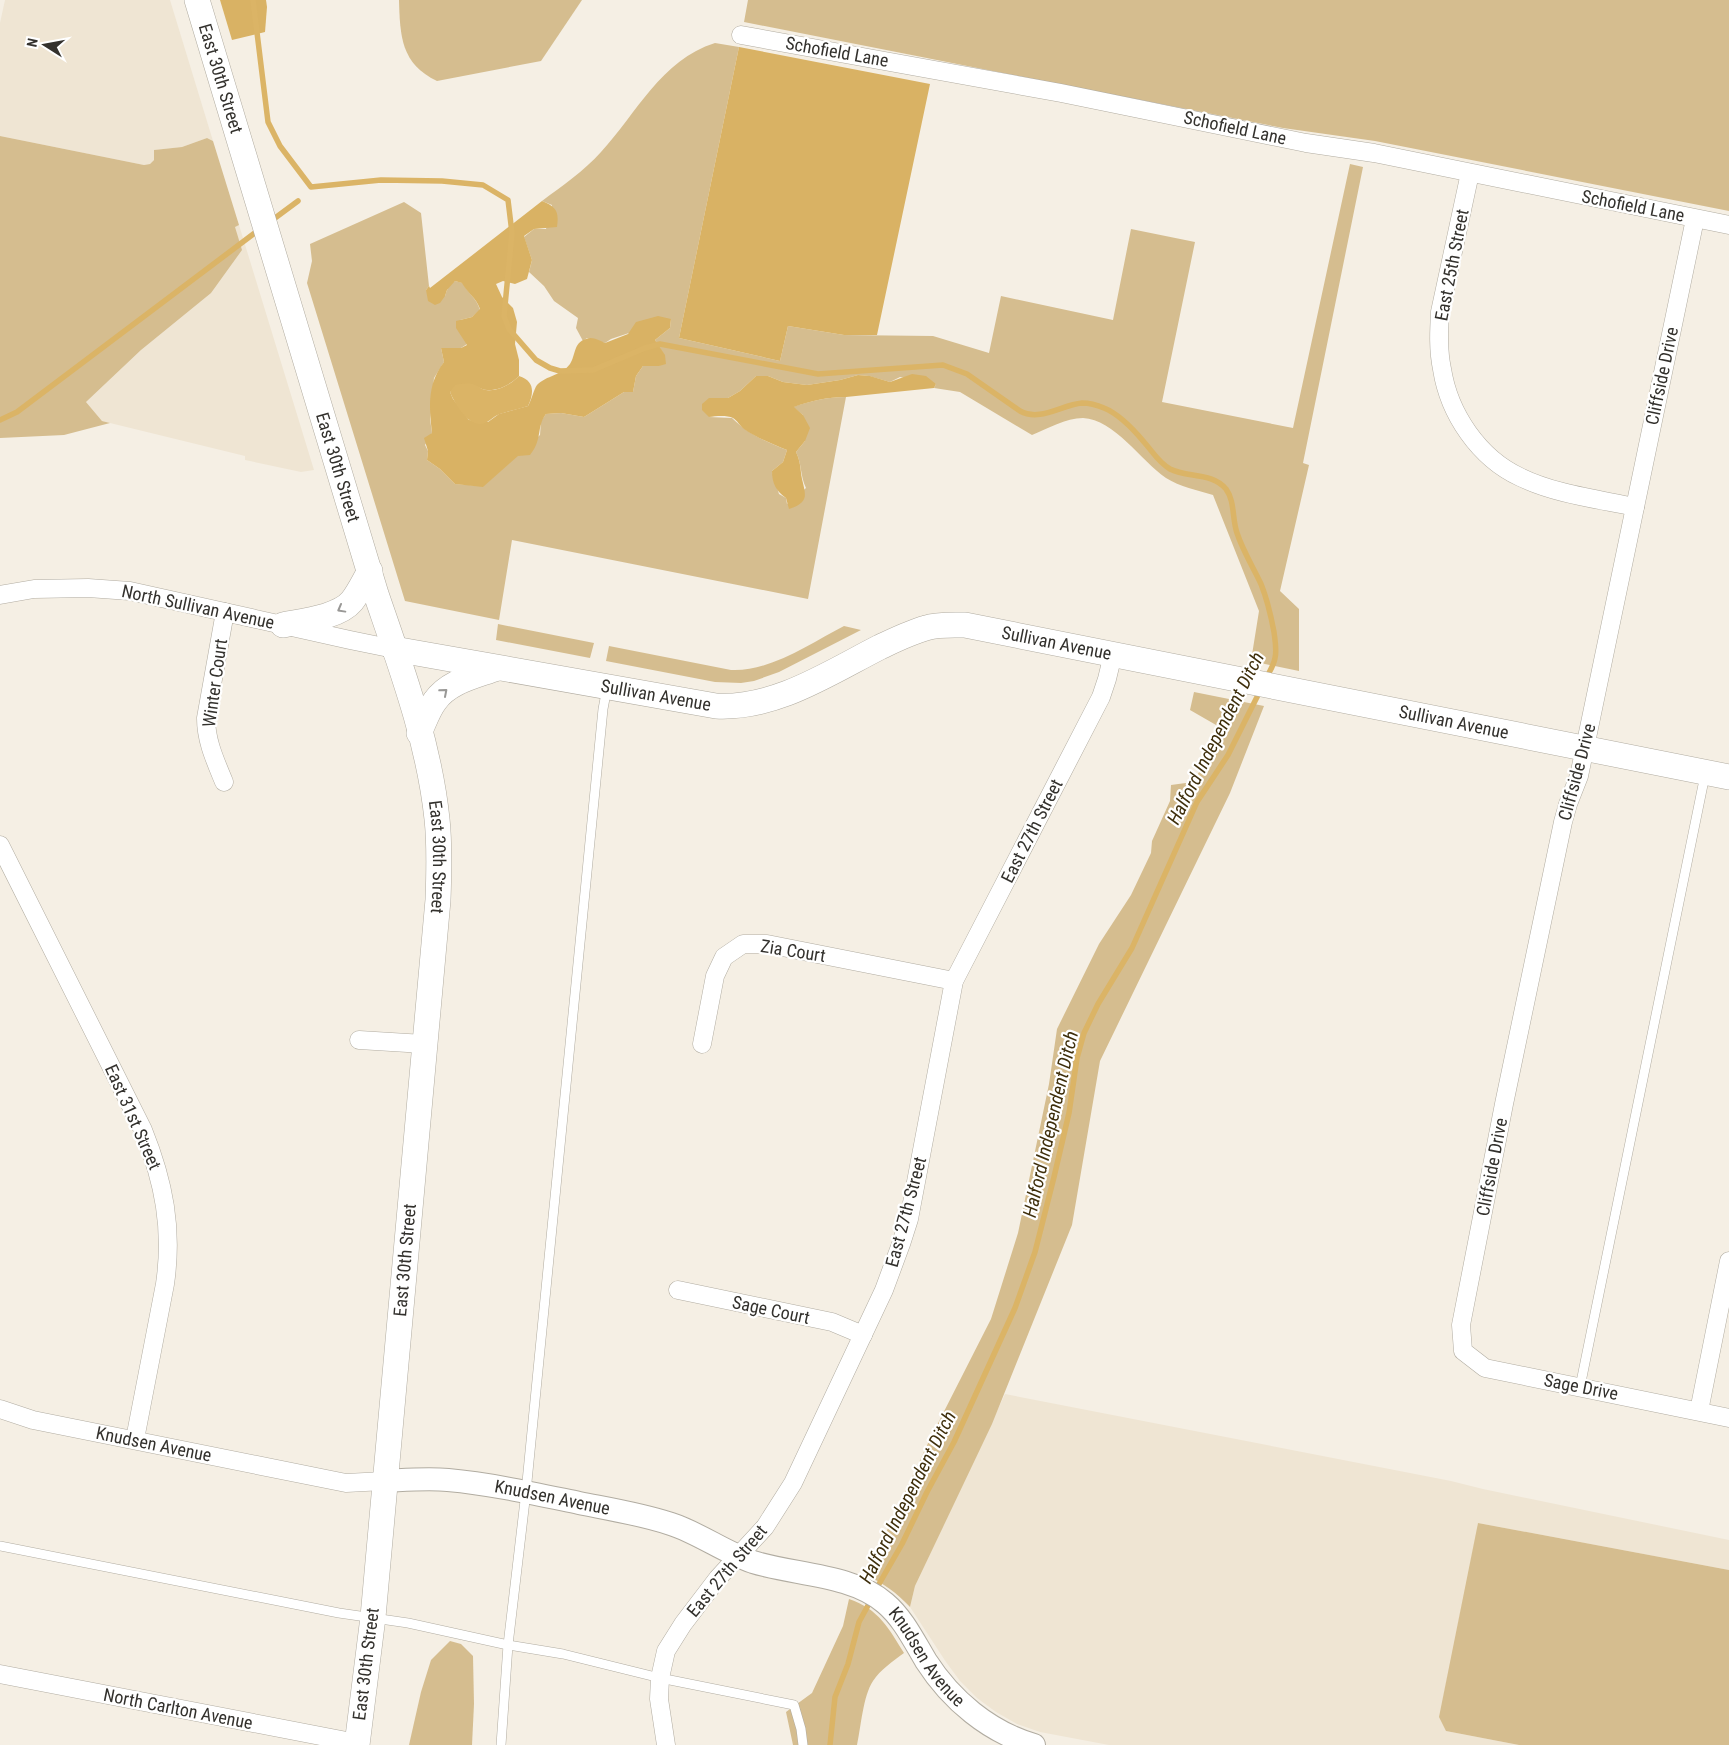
<svg xmlns="http://www.w3.org/2000/svg" width="1729" height="1745" font-family="'Roboto Condensed',sans-serif">
<style>
.built{fill:#efe5d3}
.green{fill:#d5bd8f}
.forest{fill:#d9b264}
.water{fill:#dbb466}
.lines{fill:none;stroke-linecap:round;stroke-linejoin:round}
.stream{stroke:#dbb466;stroke-width:5.5}
.service-casing{stroke:#b1aca1;stroke-width:10}
.minor-casing{stroke:#b1aca1;stroke-width:19}
.tertiary-casing{stroke:#b1aca1;stroke-width:24}
.secondary-casing{stroke:#b1aca1;stroke-width:26}
.service{stroke:#fff;stroke-width:9}
.minor{stroke:#fff;stroke-width:18}
.tertiary{stroke:#fff;stroke-width:22}
.secondary{stroke:#fff;stroke-width:25}
.oneway{stroke:#999896}
.labels{text-anchor:middle;stroke-width:4.5;stroke-linejoin:round;paint-order:stroke}
.street-label{font-size:18px;fill:#33312d;stroke:#fff}
.water-label{font-size:19px;font-style:italic;fill:#3f2f0c;stroke:#fff}
</style>
<rect width="100%" height="100%" fill="#f5efe4"/>
<g class="built">
<polygon points="5,0 170,0 213,141 207,138 182,147 155,150 154,160 150,164 144,165 0,136 0,23"/>
<polygon points="239,225 314,470 301,472 245,460 245,456 110,423 102,421 86,402 141,350 235,226"/>
<polygon points="1005,1394 1451,1481 1483,1489 1729,1540 1729,1570 1478,1523 1446,1731 1519,1745 1109,1745 1040,1732 1017,1724 996,1712 977,1698 960,1681 946,1662 910,1607 915,1586"/>
</g>
<g class="green">
<path d="M399 0H582L541 61 437 81C401 64 400 36 399 0Z"/>
<polygon points="748,0 1729,0 1729,211 1375,141 1283,128 744,22"/>
<path d="M715 43 739 47 679 338 780 361 788 326 844 335 933 336 989 353 1001 296 1113 320 1131 229 1195 242 1162 402 1293 428 1350 164 1363 167 1303 463 1309 465 1280 591 1299 609V671L1251 661 1259 611 1213 495C1197 490 1180 487 1166 478 1141 461 1114 419 1083 418 1066 418 1047 429 1032 435L960 392 934 388 936 384 900 377 890 382 869 376 858 375 840 380 807 385 783 382 768 376H756L740 391 728 398H709V417L732 418C748 434 766 442 787 450L783 462 772 471 779 494 786 498 787 504 806 488C800 476 802 464 796 452L805 441 803 415 793 407C810 401 828 397 846 397L808 599 512 540 499 620 405 601 307 283 312 261 310 244 404 202 421 213 429 286 426 290 445 296C447 290 449 284 455 281L463 283C468 294 476 297 480 310L472 317 460 320 467 344 461 348H441L444 362 434 378 430 419 432 433 425 445 428 451 427 460 440 469 455 484 483 486 540 435 541 421 546 414 561 413 584 417 624 392H633L636 376 643 366H659L664 355 655 340 670 328 671 319 611 339 605 343 587 338 583 341 576 328 578 318 554 301 544 286 529 272 532 260 524 237 534 229H546L552 205 542 201C562 186 584 171 601 152 637 113 661 60 715 43Z"/>
<polygon points="0,136 144,165 150,164 154,160 154,150 182,147 207,138 213,141 239,225 235,227 242,250 211,293 141,350 86,402 102,421 110,423 64,435 0,438"/>
<polygon points="498,624 594,643 590,658 496,640"/>
<path d="M844 626 861 630 779 672 754 681 741 683 715 682 606 661 609 646 731 670C770 672 811 643 844 626Z"/>
<path d="M1194 692 1264 706 1230 793 1100 1061 1072 1225 992 1424 915 1586 910 1607C897 1593 883 1583 866 1575L930 1439 991 1319 1018 1233 1049 1084 1057 1029 1099 944 1131 895 1151 853 1152 841 1170 801 1171 785 1193 782 1218 741 1223 729 1190 710Z"/>
<polygon points="1478,1523 1729,1570 1729,1745 1519,1745 1446,1731 1439,1717"/>
<path d="M849 1599C879 1609 889 1629 904 1653 893 1661 880 1670 873 1681 863 1696 861 1727 857 1745H793L786 1712 812 1693 843 1626Z"/>
<polygon points="450,1641 461,1644 473,1656 474,1704 472,1745 409,1745 421,1692 431,1660"/>
</g>
<g class="forest">
<polygon points="220,0 266,0 267,7 265,32 232,40"/>
<polygon points="739,47 930,84 877,335 844,335 788,326 780,361 679,338"/>
<path d="M542 201C557 207 559 212 557 227L534 229 524 236 532 260 527 279 515 284 503 281 496 284 502 297 513 308 517 322 515 344 519 360V376C511 384 499 391 487 390 480 390 475 384 468 384 462 384 455 389 450 392L453 399 469 420 488 422 499 414 528 406C531 401 534 389 537 385 547 375 561 376 570 364 576 355 573 343 586 339 592 336 599 340 605 343L628 334 636 322 658 316 671 319 670 328 655 340 665 355 666 364 659 366H643L636 376 633 392H624L584 417 561 413 546 414C536 427 543 439 530 455L518 456 483 487 455 484 440 469 427 460 428 451 424 438 432 433C429 407 427 384 444 362L441 348H461L467 345 456 328V321L472 317 480 309C476 297 468 294 462 283L455 281 447 290 445 296 440 303 435 305 428 301 426 290 429 286 430 288Z"/>
<path d="M912 374 926 376 936 384 934 388 846 397C828 397 810 401 794 407L803 415 810 428 805 441 796 452C801 463 800 468 802 479 806 496 809 502 789 509L786 498C776 491 772 483 772 471L783 462 787 450C772 444 757 438 744 429 740 426 737 420 733 418 727 415 716 416 709 417L702 410V404L709 398H728L740 391 756 376H768L783 382 807 385 840 380 858 375 870 376 890 382Z"/>
</g>
<path class="water" d="M519 376C535 381 534 393 528 406 519 409 509 411 500 414 493 416 487 425 479 424 466 423 454 402 450 392L455 385C461 384 469 382 475 385 479 386 482 390 486 390 498 392 511 384 519 376Z"/>
<g class="lines">
<g class="stream">
<path d="M253 0 268 122 280 146 311 187 381 180 442 181 483 185 508 200 512 233 504 316 509 329 536 360 550 368 560 371 593 370 645 348 660 344 818 374 943 365 967 374 1020 411C1040 422 1061 405 1082 403 1089 403 1097 405 1104 408 1119 414 1134 430 1144 442 1153 452 1158 462 1170 469 1187 478 1212 472 1226 489 1235 501 1232 519 1237 533 1243 551 1253 567 1261 584 1267 599 1271 616 1274 632 1275 640 1277 650 1275 658 1274 665 1269 672 1266 679"/>
<polyline points="271,221 298,201"/>
<polyline points="0,420 17,412 260,229"/>
<polyline points="875,1591 902,1544 927,1492 954,1442 1015,1308 1035,1252 1054,1177 1069,1113 1077,1058 1084,1033 1098,1004 1132,948 1197,802 1228,755 1261,689"/>
<polyline points="830,1745 835,1697 848,1664 859,1622 871,1600"/>
</g>
<g class="service-casing">
<g id="service">
<polyline points="1580,1387 1705,775"/>
<polyline points="0,1546 339,1613 408,1623 508,1645 563,1654 660,1678 794,1705 801,1729 803,1745"/>
<polyline points="501,1745 508,1645 526,1492 603,709 607,688"/>
</g>
</g>
<g class="minor-casing">
<g id="minor">
<polyline points="741,35 1061,93 1306,143 1374,153 1729,225"/>
<path d="M1470 173 1440 312C1439 331 1438 350 1442 369 1449 414 1479 458 1520 477 1555 494 1597 499 1635 507"/>
<polyline points="1695,219 1579,776 1568,804 1563,822 1504,1104 1461,1325 1463,1351 1485,1368 1729,1418"/>
<polyline points="0,595 34,589 88,588 130,591 350,640 394,649"/>
<path d="M224 782C215 760 206 741 206 718L225 612"/>
<path d="M0 845 143 1130C164 1182 173 1229 165 1284L135 1439"/>
<polyline points="359,1040 424,1044"/>
<polyline points="702,1044 715,976 724,957 743,944 767,944 954,981"/>
<polyline points="678,1290 832,1322 863,1335"/>
<path id="s1" d="M0 1409 33 1420 346 1483 384 1481"/>
<polyline points="1699,1411 1729,1261"/>
<polyline points="0,1674 357,1743"/>
<polyline points="666,1745 659,1699 660,1678 666,1651 683,1624 718,1578 765,1527 793,1483 884,1290 901,1244 909,1219 954,981 1101,697 1107,679 1113,654"/>
</g>
</g>
<g class="tertiary-casing">
<g id="tertiary">
<path id="s2" d="M384 1481C406 1480 427 1478 448 1480 492 1484 536 1494 579 1503 609 1509 641 1514 671 1524 699 1533 724 1552 753 1562 794 1575 851 1574 885 1603 903 1618 914 1641 926 1661 951 1700 989 1732 1034 1745"/>
</g>
</g>
<g class="secondary-casing">
<g id="secondary">
<path id="s3" d="M197 0 376 594C401 667 429 742 437 819 440 846 439 873 438 900L373 1617 357 1745"/>
<path d="M283 625C303 621 339 617 352 601 359 592 364 581 370 571"/>
<path id="s4" d="M394 649 716 706C776 709 829 673 880 647 895 640 911 632 926 628 938 624 952 625 965 625L1729 777"/>
<path d="M419 733C424 723 428 710 435 701 449 681 476 676 497 668"/>
</g>
</g>
<use href="#service" class="service"/>
<use href="#minor" class="minor"/>
<use href="#tertiary" class="tertiary"/>
<use href="#secondary" class="secondary"/>
</g>
<defs><path id="oneway-chevron" d="M-2-3.5L2.5 0L-2 3.5" fill="none" stroke-width="1.6" stroke-linecap="round" stroke-linejoin="round" transform="scale(1.25)"/></defs>
<g class="oneway">
<use href="#oneway-chevron" transform="translate(341 609) rotate(151)"/>
<use href="#oneway-chevron" transform="translate(444 692) rotate(-41)"/>
</g>
<g class="labels">
<g class="street-label">
<text transform="translate(837 52) rotate(10)" y="6">Schofield Lane</text>
<text dy="6" stroke="none"><textPath href="#s3" startOffset="82">East 30th Street</textPath></text>
<text transform="translate(1235 128) rotate(12)" y="6">Schofield Lane</text>
<text transform="translate(1633 206) rotate(11)" y="6">Schofield Lane</text>
<text transform="translate(1452 265) rotate(-79)" y="6">East 25th Street</text>
<text transform="translate(1662 376) rotate(-78)" y="6">Cliffside Drive</text>
<text dy="6" stroke="none"><textPath href="#s3" startOffset="488">East 30th Street</textPath></text>
<text transform="translate(198 607) rotate(12)" y="6">North Sullivan Avenue</text>
<text dy="6" stroke="none"><textPath href="#s4" startOffset="686">Sullivan Avenue</textPath></text>
<text transform="translate(215 683) rotate(-82)" y="6">Winter Court</text>
<text dy="6" stroke="none"><textPath href="#s4" startOffset="266">Sullivan Avenue</textPath></text>
<text dy="6" stroke="none"><textPath href="#s4" startOffset="1091">Sullivan Avenue</textPath></text>
<text transform="translate(1577 772) rotate(-75)" y="6">Cliffside Drive</text>
<text transform="translate(1032 831) rotate(-63)" y="6">East 27th Street</text>
<text dy="6" stroke="none"><textPath href="#s3" startOffset="892">East 30th Street</textPath></text>
<text transform="translate(793 951) rotate(9)" y="6">Zia Court</text>
<text transform="translate(133 1117) rotate(66)" y="6">East 31st Street</text>
<text transform="translate(1492 1167) rotate(-79)" y="6">Cliffside Drive</text>
<text transform="translate(906 1212) rotate(-75)" y="6">East 27th Street</text>
<text transform="translate(405 1260) rotate(-85)" y="6">East 30th Street</text>
<text transform="translate(771 1310) rotate(12)" y="6">Sage Court</text>
<text transform="translate(1581 1387) rotate(11)" y="6">Sage Drive</text>
<text dy="6" stroke="none"><textPath href="#s1" startOffset="158">Knudsen Avenue</textPath></text>
<text dy="6" stroke="none"><textPath href="#s2" startOffset="170">Knudsen Avenue</textPath></text>
<text transform="translate(727 1571) rotate(-50)" y="6">East 27th Street</text>
<text dy="6" stroke="none"><textPath href="#s2" startOffset="590">Knudsen Avenue</textPath></text>
<text transform="translate(366 1664) rotate(-83)" y="6">East 30th Street</text>
<text transform="translate(178 1709) rotate(11)" y="6">North Carlton Avenue</text>
</g>
<g class="water-label">
<text transform="translate(1215 738) rotate(-63)" y="7">Halford Independent Ditch</text>
<text transform="translate(1050 1124) rotate(-77)" y="7">Halford Independent Ditch</text>
<text transform="translate(907 1497) rotate(-63)" y="7">Halford Independent Ditch</text>
</g>
</g>
<g transform="translate(45 45) rotate(281)" stroke="#ffffff" stroke-width="4" paint-order="stroke">
<path d="M0-4L9 19L0 12L-9 19Z" fill="#33312d"/>
<text y="-8" font-size="14" font-weight="bold" text-anchor="middle" fill="#33312d">N</text>
</g>
</svg>
